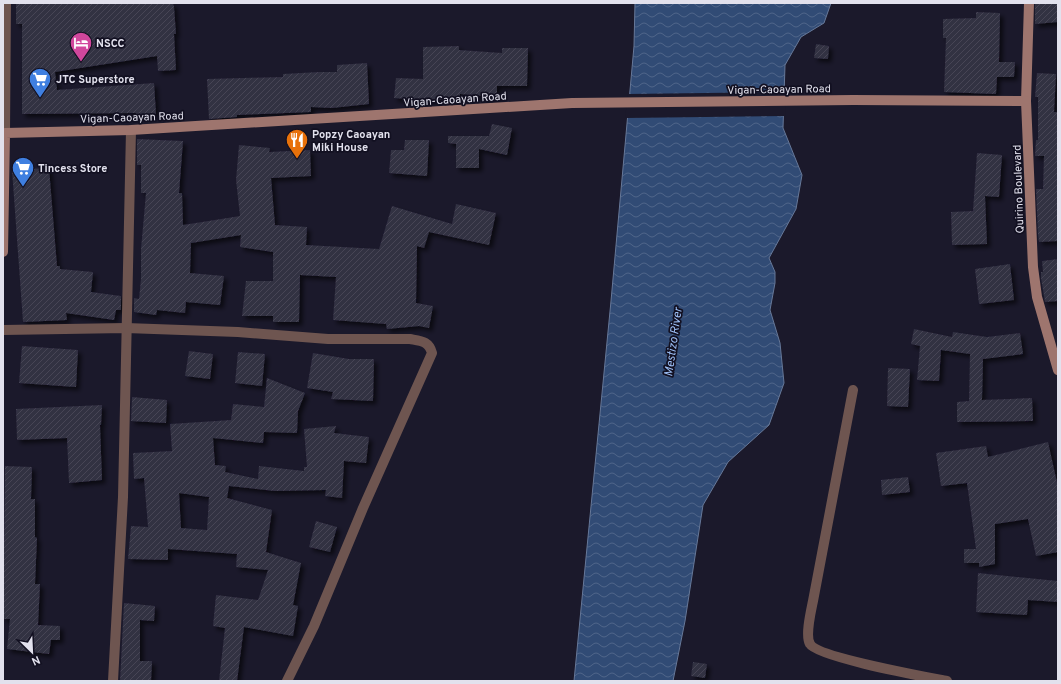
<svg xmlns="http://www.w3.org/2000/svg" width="1061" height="684" font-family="Overpass,sans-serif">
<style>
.water{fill:url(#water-waves);stroke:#667899}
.pier{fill:#1b192b}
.building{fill:url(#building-hatch);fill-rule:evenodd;filter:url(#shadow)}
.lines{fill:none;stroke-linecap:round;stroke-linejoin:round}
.street{stroke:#6e5550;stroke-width:10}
.secondary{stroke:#9e756e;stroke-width:10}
.labels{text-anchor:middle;stroke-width:3.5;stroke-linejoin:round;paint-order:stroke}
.poi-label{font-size:11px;font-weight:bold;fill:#e2e1ed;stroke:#121021;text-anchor:start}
.street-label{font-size:11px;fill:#e2e1ed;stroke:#121021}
.water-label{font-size:12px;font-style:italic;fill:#9dbff6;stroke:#121021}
</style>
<defs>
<pattern id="water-waves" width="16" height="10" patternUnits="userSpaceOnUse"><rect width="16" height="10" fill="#314b75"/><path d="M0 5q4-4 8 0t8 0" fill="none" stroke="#4f6589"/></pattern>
<pattern id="building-hatch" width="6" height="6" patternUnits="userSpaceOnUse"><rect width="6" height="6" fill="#323043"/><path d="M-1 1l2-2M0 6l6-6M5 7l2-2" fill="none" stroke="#464455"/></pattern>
<filter id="shadow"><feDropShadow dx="3.5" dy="3.5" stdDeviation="2" flood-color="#0009"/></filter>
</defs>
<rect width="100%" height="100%" fill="#1b192b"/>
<polygon class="water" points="635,3 831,3 824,23 801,37 785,65 783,128 802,175 796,209 769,258 775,272 775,283 770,310 780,343 784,383 769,425 728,462 703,505 685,621 673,681 574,681 611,301 634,46"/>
<polygon class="pier" points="786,92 785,116 625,118 628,94"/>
<g class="building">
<polygon points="16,3 173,3 174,7 176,34 174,34 176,70 158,71 157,56 55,72 57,90 154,83 156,114 136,115 136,113 22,114 22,24 16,24"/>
<polygon points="1035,3 1058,3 1058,22 1035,24"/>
<polygon points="976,12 1000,13 999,62 1015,62 1014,77 997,77 996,94 944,92 946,38 943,38 943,19 976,18"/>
<polygon points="816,44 829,46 828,59 814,58"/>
<polygon points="459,46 459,50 502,53 502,48 528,48 527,86 497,86 497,97 460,94 460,99 424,100 394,98 396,78 423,79 423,47"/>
<polygon points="367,63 369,104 332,108 311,107 311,112 237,115 237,117 209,119 207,79 283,77 283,74 319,72 337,72 337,65"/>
<polygon points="1037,73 1056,74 1054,112 1058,112 1058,241 1039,242 1038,235 1036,189 1043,189 1044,156 1035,156 1036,140 1038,140 1038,97 1035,97"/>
<polygon points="492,124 512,128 507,155 479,149 479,168 456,168 456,144 448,143 448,136 489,136"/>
<polygon points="137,139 183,141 179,193 182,193 183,225 240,216 236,180 239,145 270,148 269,152 310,150 311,176 271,178 275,225 307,227 306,245 379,249 392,206 452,224 456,204 496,213 489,245 429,232 424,248 417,246 416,303 433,306 429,328 419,326 387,329 386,324 333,320 336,277 300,275 299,322 273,322 273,316 242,316 246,281 273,281 273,252 240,247 241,235 191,243 190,273 224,276 220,305 186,302 185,313 157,310 156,315 134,312 134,298 139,299 141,279 141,249 146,193 141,193 141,165 137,165"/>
<polygon points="405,140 429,140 427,176 389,173 391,150 404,150"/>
<polygon points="977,153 1002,155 999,197 985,196 987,244 952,245 951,212 973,211"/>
<polygon points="49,168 57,266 60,266 60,269 93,272 91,292 121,296 121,310 116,310 114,320 66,313 67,320 23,322 12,170"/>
<polygon points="1058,259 1058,301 1045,302 1041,278 1041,272 1043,272 1042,261"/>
<polygon points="1010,264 1014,300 979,304 975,269"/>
<polygon points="914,329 952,337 953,332 987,337 1020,333 1023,354 983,359 982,400 1032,398 1033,421 957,422 957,402 969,401 970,354 941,350 939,381 917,380 920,346 911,344"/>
<polygon points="22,346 78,350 76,387 19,383"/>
<polygon points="189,351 213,354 210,379 185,376"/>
<polygon points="238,352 265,354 262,386 235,383"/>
<polygon points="313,353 349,359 374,359 373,401 331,399 333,392 307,388"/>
<polygon points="888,368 910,369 908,407 887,406"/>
<path d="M267 378 305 393 298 411 297 433 264 432 263 443 213 438 215 465 226 466 225 472 258 479 259 466 304 471V467H307L304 429 336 426 334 433 369 437 366 463 344 461 342 498 325 496 326 490 275 491 229 486 227 498 272 510 266 552 301 563 293 605 298 606 293 636 244 627 237 681H219L225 628 213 626 216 595 258 600 268 570 236 567 237 554 168 549V560L128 559 131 526 148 527 144 478 134 479 133 453 172 451 170 424 231 420 233 404 264 407ZM179 493 209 497 207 530 181 528Z"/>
<polygon points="132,397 167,400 166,423 131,421"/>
<polygon points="102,405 101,425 100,425 102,480 69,483 67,438 17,440 16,409"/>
<polygon points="1048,442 1058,487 1058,552 1036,556 1028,519 995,524 995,564 979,567 979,563 964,563 964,549 976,549 967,483 941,486 936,453 986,446 988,457"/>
<polygon points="5,466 32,467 31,499 35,499 35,537 37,538 35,584 40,584 38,625 60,626 60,640 51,640 49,654 7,649 10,619 3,619"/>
<polygon points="908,477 910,492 882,495 881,480"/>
<polygon points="316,521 337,527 330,552 309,547"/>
<polygon points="978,573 1058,581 1058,602 1028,600 1027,615 976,612"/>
<polygon points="124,603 155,606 154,621 140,620 140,661 152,661 151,681 120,681"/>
<polygon points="693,662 707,664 705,678 691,676"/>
</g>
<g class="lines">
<g class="street">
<polyline points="5,133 6,3"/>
<path d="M3 330 126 328 238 332 328 339H410C421 341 429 341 432 353L363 508 314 626 287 681"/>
<path d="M853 390 813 601C811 611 805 636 810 644 817 657 927 677 947 681"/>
<polyline points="113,681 123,497 131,130"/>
</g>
<g class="secondary">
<polyline points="1029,3 1026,101 1033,267 1037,297 1058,370"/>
<polyline points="3,252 5,133 131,130 572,103 853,100 1026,101"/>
</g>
</g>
<defs>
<g id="hotel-pin" transform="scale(1.15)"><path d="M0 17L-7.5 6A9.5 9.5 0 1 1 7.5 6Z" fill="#d1479c" stroke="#121021"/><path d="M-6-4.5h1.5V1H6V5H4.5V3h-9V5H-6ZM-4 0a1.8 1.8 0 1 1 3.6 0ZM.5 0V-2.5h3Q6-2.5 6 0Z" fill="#fff"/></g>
<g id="supermarket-pin" transform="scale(1.15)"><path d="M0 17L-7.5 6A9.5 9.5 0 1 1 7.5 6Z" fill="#3f7fe0" stroke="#121021"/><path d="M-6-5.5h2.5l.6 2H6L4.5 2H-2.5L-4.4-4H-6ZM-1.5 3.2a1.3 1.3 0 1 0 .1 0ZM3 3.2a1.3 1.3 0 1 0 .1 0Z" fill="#fff"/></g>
<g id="restaurant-pin" transform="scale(1.15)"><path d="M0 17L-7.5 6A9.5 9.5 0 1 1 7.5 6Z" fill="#e8710a" stroke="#121021"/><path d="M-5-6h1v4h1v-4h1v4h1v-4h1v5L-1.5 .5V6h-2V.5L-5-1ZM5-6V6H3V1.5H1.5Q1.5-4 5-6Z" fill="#fff"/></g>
</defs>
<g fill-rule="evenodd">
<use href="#hotel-pin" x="81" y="43"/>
<use href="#supermarket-pin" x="40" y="79"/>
<use href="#restaurant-pin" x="297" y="140"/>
<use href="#supermarket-pin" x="23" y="168"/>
</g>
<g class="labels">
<g class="poi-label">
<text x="96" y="47">NSCC</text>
<text x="56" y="83">JTC Superstore</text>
<text x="312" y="138">Popzy Caoayan<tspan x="312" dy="13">Miki House</tspan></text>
<text x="38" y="172">Tincess Store</text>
</g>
<g class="street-label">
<text transform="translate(779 89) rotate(-1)" y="4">Vigan-Caoayan Road</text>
<text transform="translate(455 99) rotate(-4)" y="4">Vigan-Caoayan Road</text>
<text transform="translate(132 117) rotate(-2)" y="4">Vigan-Caoayan Road</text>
<text transform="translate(1018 189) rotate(-92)" y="4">Quirino Boulevard</text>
</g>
<g class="water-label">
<text transform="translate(673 342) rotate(-82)" y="4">Mestizo River</text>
</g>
</g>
<rect width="1061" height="684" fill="none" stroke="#e2e1ed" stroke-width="8"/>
<g transform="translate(32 652) rotate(156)" stroke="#121021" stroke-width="3" paint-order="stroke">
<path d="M0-3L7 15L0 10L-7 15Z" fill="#e2e1ed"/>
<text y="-6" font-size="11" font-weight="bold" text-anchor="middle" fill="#e2e1ed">N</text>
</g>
</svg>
